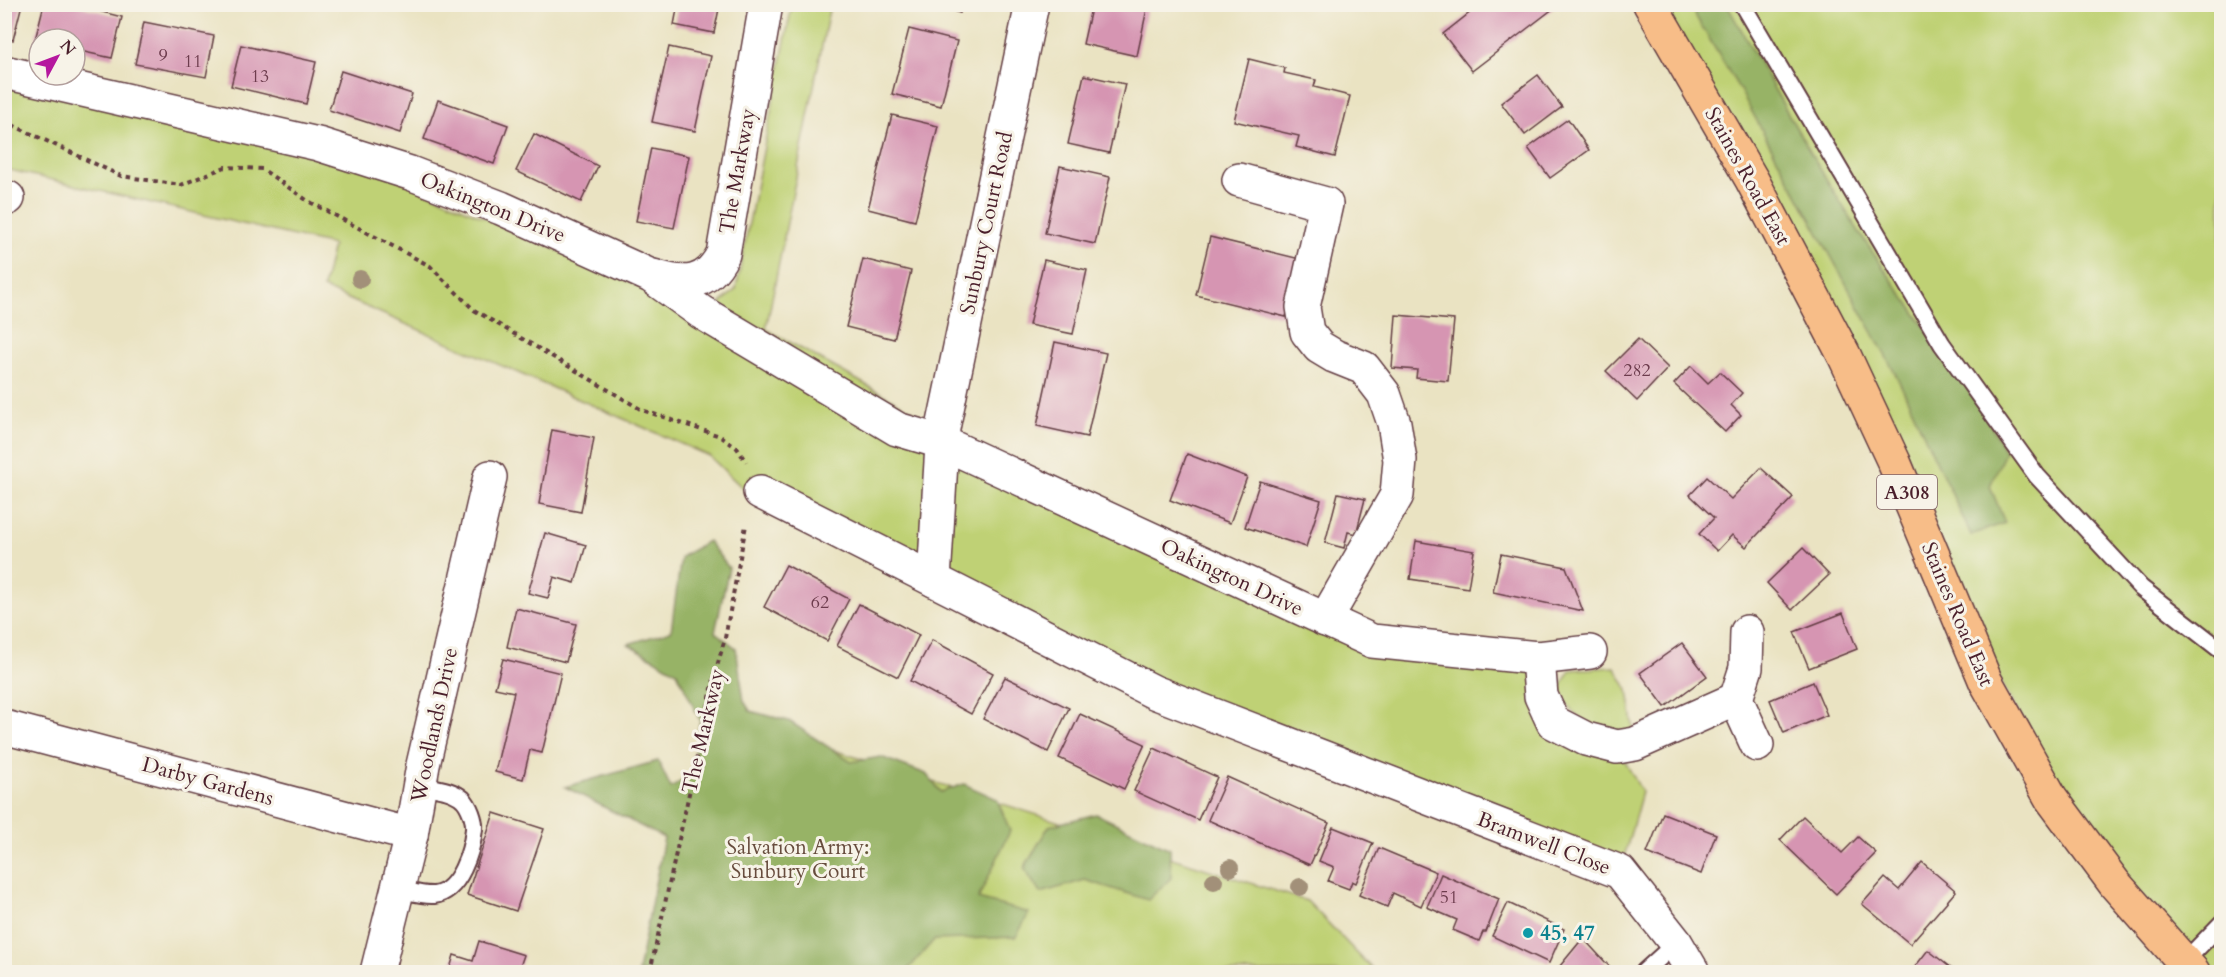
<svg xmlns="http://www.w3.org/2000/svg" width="2226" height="977" font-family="Cardo,serif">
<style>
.green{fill:#bfd174;stroke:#847850;stroke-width:1.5}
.forest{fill:#97b366;stroke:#706948;stroke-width:1.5}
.building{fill:#d695b2}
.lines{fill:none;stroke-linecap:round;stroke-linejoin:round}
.lane-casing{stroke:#623c42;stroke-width:20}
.street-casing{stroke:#623c42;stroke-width:36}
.highway-casing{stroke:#623c42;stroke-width:36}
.path{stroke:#623c42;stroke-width:4;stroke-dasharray:4.5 4.5;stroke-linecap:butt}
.lane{stroke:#fff;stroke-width:16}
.street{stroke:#fff;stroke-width:33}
.highway{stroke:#f7bd88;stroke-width:33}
.tree{fill:#a29079}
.culture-dot{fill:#0f9aa8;stroke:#f7f3e8;stroke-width:2}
.labels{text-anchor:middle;stroke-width:6;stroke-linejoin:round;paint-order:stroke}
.number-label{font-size:18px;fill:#6d3c4d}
.shield{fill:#f7f3e8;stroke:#7e5f64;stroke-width:1.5}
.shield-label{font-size:20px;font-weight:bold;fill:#4a1f2b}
.street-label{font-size:21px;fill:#4a1f2b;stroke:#f7f3e8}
.park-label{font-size:21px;fill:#674c3d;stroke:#f7f3e8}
.culture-label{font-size:21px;font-weight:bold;fill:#0d838f;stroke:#f7f3e8;text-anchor:start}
</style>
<rect width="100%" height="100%" fill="#f7f3e8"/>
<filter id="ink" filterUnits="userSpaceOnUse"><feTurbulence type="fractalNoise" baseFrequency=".0167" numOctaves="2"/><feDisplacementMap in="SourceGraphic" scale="12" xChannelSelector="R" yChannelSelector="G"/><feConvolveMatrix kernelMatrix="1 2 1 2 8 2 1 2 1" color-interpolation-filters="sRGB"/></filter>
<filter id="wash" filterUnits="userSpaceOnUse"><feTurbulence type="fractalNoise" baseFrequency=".008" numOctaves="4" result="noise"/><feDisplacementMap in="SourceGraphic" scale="24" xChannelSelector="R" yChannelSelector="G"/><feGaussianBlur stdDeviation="1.35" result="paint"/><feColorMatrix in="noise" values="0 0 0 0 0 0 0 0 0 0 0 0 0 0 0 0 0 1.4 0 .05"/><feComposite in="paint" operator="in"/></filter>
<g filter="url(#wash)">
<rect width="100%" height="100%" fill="#eae3c2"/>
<g class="green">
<polygon points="792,5 830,5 766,329 943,428 1325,620 1538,658 1541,696 1617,747 1642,792 1620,872 1352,769 749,494 709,456 323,288 333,245 5,169 4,72 318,144 707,316 736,289"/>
<polygon points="1650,5 2221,5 2221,972 2193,972 2115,884 1947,586"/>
<path d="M1615 667 1628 690 1634 731C1597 731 1573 725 1560 688L1570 670Z"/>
<polygon points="714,712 1307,901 1375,972 657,972"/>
</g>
<g class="forest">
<path d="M1689 5H1727C1772 85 1816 166 1867 244 1913 313 1967 378 2005 452L1990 486 2005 523 1971 535 1896 375 1740 90Z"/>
<polygon points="708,541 729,568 715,632 736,648 744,701 750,711 789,721 851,762 881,757 926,774 941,792 964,784 997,799 1010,831 978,899 1029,913 1016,937 934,940 906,972 638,972 664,838 565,787 658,761 671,788 691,774 700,720 677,672 628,644 671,631 681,557"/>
<polygon points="1096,814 1170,849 1171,878 1148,900 1085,880 1040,893 1024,868 1049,826"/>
</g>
<g id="blocks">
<g class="building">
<polygon points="4,4 22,4 13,40 4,38"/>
<polygon points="44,4 71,4 122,17 112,58 75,50 75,39 35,40"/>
<polygon points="678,4 720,4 714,33 674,25"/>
<polygon points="929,4 963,4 960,13"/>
<polygon points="1092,4 1148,4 1137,56 1083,44"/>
<polygon points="1481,4 1552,4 1554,8 1472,71 1443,34"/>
<polygon points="144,22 214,36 206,77 135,64"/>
<polygon points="909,29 957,41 941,106 892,94"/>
<polygon points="241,45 316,62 306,104 231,86"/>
<polygon points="669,47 711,56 695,131 652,122"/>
<polygon points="1249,59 1285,68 1284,73 1316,80 1314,87 1350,96 1335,157 1296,147 1299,136 1234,121"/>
<polygon points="341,71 412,94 400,133 329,110"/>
<polygon points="1084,75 1125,84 1109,153 1068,144"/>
<polygon points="1538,75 1562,107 1525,135 1501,103"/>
<polygon points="438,100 508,125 494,164 424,139"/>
<polygon points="892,115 938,126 915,221 868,209"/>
<polygon points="1568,119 1589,150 1550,178 1528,148"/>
<polygon points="534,134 598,166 581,202 516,171"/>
<polygon points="651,148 689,156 674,228 636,221"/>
<polygon points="1060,166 1110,177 1095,244 1045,233"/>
<polygon points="1210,237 1300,259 1286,317 1196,295"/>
<polygon points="863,259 911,271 894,339 846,327"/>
<polygon points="1044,260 1087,270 1073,334 1029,325"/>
<polygon points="1396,315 1454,320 1448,381 1416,378 1417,370 1392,368"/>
<polygon points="1638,339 1668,368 1637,401 1606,371"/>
<polygon points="1055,342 1106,353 1087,437 1037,426"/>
<polygon points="1691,366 1708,383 1720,372 1742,393 1731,405 1741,415 1725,432 1674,384"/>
<polygon points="552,430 594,438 581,512 539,504"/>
<polygon points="1187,454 1247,477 1230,523 1170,500"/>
<polygon points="1761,468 1793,497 1746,547 1732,535 1717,551 1699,534 1714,518 1690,495 1707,477 1731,499"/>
<polygon points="1260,481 1321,500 1306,547 1245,527"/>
<polygon points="1338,493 1365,499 1356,534 1348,532 1344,548 1325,543"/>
<polygon points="545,533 586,545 575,583 554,577 548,598 528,593"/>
<polygon points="1416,541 1474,551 1468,588 1410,579"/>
<polygon points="1803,548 1829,575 1792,610 1767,583"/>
<polygon points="1501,554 1566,567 1583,611 1493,592"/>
<polygon points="786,565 849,599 827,641 764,607"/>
<polygon points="859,604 919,635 898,677 837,646"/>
<polygon points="516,608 576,624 566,662 507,647"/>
<polygon points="1843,613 1857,649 1809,668 1794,632"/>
<polygon points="932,640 993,673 971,714 910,681"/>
<polygon points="1682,643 1707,676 1665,707 1640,673"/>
<polygon points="503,659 561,673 542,753 530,750 523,779 495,772 514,692 495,688"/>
<polygon points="1005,677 1069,708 1048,752 983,719"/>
<polygon points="1813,682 1827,715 1784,733 1770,700"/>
<polygon points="1080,714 1145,744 1124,789 1059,758"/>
<polygon points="1154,748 1217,777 1198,820 1134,791"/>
<polygon points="1227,777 1329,823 1310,865 1208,820"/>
<polygon points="494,813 544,829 516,911 467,895"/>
<polygon points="1663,813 1716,834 1701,874 1647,853"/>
<polygon points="1803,816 1842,853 1858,837 1876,853 1836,894 1780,840"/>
<polygon points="1333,827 1373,843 1356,883 1352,881 1349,889 1328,881 1334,867 1319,861"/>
<polygon points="1379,848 1436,872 1421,906 1393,893 1387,907 1359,895"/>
<polygon points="1922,862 1956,891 1910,944 1862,904 1885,878 1899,890"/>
<polygon points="1441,874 1499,899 1486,932 1483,932 1479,941 1453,930 1457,920 1427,907"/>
<polygon points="1508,903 1564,929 1549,963 1492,936"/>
<polygon points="1583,938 1607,964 1615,972 1555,972"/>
<polygon points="479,941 524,955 518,972 449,972 454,955 473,961"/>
<polygon points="1928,950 1956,972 1911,972"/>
</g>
</g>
</g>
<g filter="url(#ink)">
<use href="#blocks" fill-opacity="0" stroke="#623c42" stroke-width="1.5"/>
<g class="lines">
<g class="lane-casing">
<g id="lane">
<polyline points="1742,4 1942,344 2037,476 2141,588 2222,651"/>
<path d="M397 889C408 891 423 896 434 895 460 892 472 850 474 829 475 820 469 805 463 799 452 789 433 788 420 785"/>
<polyline points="2183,963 2222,923"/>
<polyline points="1644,972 1676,943"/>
</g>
</g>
<g class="street-casing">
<g id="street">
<polyline points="1032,4 943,428 934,580 1154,692 1620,872 1676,943 1693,972"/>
<polyline points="4,72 318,144 410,173 501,208 651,276 701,312 897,429 941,442 1372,641 1538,658 1590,652"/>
<polyline points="1239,180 1326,204 1303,307 1307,332 1319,347 1334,356 1364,368 1384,394 1394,423 1400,460 1397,495 1325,620"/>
<polyline points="4,197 8,198"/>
<path d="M653 276C684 286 707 286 723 254L766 4"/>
<polyline points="760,492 934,580"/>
<polyline points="1538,658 1541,696 1553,722 1586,739 1617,747 1635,744 1736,699 1746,668 1747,632"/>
<polyline points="1736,699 1757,745"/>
<polyline points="4,727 411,835"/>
<polyline points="377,972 411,835 423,765 490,477"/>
</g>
</g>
<g class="highway-casing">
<polyline id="highway" points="1650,4 1752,180 1844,355 1894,462 1986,682 2051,798 2115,884 2193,972"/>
</g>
<g class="path">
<polyline points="4,121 121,176 181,185 225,167 262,169 308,201 430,266 474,310 642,410 720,436 737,448 746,462"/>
<polyline points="650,972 716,670 725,638 746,525"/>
</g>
<use href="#lane" class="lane"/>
<use href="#street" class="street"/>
<use href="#highway" class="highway"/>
</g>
<g class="tree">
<circle cx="360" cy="279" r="9"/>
<circle cx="1230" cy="868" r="9"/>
<circle cx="1214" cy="881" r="9"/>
<circle cx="1300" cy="887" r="9"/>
</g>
</g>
<circle class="culture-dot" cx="1528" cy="933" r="6"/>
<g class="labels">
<g class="number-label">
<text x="163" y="61">9</text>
<text x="193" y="67">11</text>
<text x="260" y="82">13</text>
<text x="1637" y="376">282</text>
<text x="820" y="608">62</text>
<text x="1449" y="903">51</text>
</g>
<rect class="shield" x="1877" y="475" width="60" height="34" rx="4.5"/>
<g class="shield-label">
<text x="1907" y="499">A308</text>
</g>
<g class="street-label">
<text transform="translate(737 171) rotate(-80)" y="7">The Markway</text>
<text transform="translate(1748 176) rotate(61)" y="7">Staines Road East</text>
<text transform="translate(493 207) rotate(22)" y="7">Oakington Drive</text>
<text transform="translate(986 223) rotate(-78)" y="7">Sunbury Court Road</text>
<text transform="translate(1232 577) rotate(25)" y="7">Oakington Drive</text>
<text transform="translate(1958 614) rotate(67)" y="7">Staines Road East</text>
<text transform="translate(434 725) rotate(-78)" y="7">Woodlands Drive</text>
<text transform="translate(703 731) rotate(-77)" y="7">The Markway</text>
<text transform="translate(208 781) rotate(15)" y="7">Darby Gardens</text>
<text transform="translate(1544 843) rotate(21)" y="7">Bramwell Close</text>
</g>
<g class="park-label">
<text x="798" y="854">Salvation Army:<tspan x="798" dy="24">Sunbury Court</tspan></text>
</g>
<g class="culture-label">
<text x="1540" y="940">45, 47</text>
</g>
</g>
<rect width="2226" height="977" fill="none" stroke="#f7f3e8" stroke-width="24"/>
<g transform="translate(57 57) rotate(49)"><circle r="28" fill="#f7f3e8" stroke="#b29e9c" stroke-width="1.5"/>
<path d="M0-4.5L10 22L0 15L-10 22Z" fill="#b5179e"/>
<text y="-9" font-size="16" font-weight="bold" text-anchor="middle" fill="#4a1f2b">N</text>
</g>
</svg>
